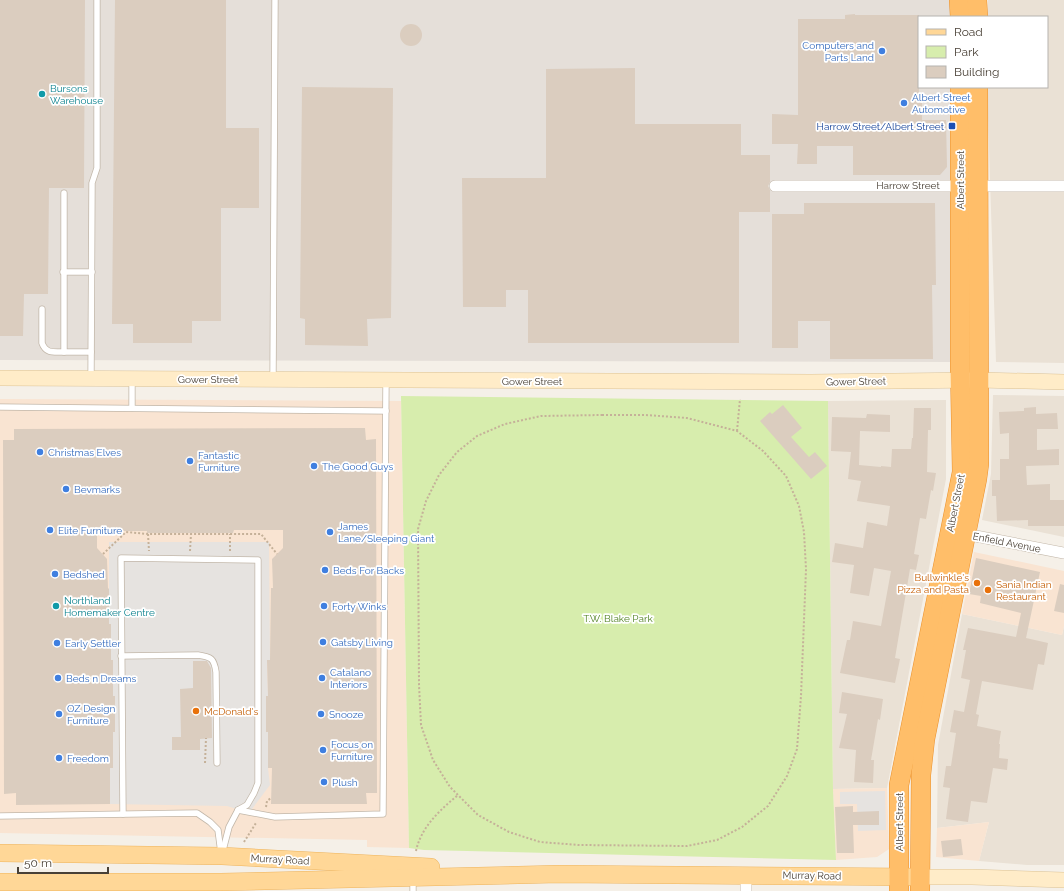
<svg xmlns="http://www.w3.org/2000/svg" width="1064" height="891" font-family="Raleway,sans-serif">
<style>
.residential{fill:#eae1d5}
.commercial{fill:#f9e4d2}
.industrial{fill:#e5dfd9}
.green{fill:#d7edad}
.parking{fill:#e6e3e0}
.building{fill:#dbcdbf}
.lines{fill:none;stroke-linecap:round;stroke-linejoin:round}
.lane-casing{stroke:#c2b7a9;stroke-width:7}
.street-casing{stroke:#c2b7a9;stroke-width:12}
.secondary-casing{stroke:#dcc396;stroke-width:16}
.primary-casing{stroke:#eeb45d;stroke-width:18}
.highway-casing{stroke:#eb912c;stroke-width:20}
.path{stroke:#c5b199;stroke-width:2;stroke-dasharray:2 2;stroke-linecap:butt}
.lane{stroke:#fff;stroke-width:5.5}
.street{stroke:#fff;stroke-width:11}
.secondary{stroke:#ffecc8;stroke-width:15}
.primary{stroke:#ffd797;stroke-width:17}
.highway{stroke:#ffbe69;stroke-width:19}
.shop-dot{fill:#3f7fe0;stroke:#fff;stroke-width:1.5}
.culture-dot{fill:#0f9aa8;stroke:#fff;stroke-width:1.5}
.transit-dot{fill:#1a4fb4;stroke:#fff;stroke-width:1.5}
.food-dot{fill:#e8710a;stroke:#fff;stroke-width:1.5}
.labels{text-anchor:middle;stroke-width:3.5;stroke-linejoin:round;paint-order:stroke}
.shop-label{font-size:10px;fill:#366cbe;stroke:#fff;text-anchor:start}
.culture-label{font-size:10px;fill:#0d838f;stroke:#fff;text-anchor:start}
.transit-label{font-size:10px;fill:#164399;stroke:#fff;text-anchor:end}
.street-label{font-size:10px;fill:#494036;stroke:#fff}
.food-label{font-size:10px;fill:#c56008;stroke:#fff;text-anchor:start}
.park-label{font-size:10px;fill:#508123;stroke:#fff}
</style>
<rect width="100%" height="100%" fill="#f5f0e8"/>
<g class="residential">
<polygon points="988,0 1064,0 1064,363 996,362 987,87 1047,87 1047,17 987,17"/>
<polygon points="993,395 1064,396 1064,537 982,520 991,474"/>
<polygon points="946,400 946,479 887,788 833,789 828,401"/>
<polygon points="962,614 1062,635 1064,626 1064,865 1027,865 979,861 989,822 937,828 938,745"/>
</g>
<g class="commercial">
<polygon points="0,399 401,401 409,848 367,847 367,840 0,833"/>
<polygon points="974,552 1064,571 1064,626 1062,635 962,614"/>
<polygon points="887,788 889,849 877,857 836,860 833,789"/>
<polygon points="989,822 979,861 936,857 937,828"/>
</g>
<polygon class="industrial" points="0,0 950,0 950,17 919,17 919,87 950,87 951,362 0,360"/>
<polygon class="green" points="401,396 828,401 833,789 836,860 424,850 409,848"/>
<g class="parking">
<polygon points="109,542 269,542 270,660 267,660 268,696 266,696 266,731 268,732 268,768 270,785 249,813 227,806 110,804 110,768 113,768 113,732 115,732 115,697 113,696 113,660 111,660 111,625 109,624"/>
<polygon points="885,791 886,830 858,831 857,804 840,804 840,792"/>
</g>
<g class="building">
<polygon points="0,0 85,0 84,188 49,188 48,294 24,294 23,336 0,336"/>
<polygon points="115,0 226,0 226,128 259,128 259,208 221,208 221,321 192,321 192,343 133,343 133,324 112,324"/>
<polygon points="855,14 855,15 919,15 919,93 922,93 922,120 946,120 947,167 940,175 853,175 853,146 817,146 817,164 797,164 798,144 772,144 772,114 798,115 798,19 845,19 845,15"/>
<circle cx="411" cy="35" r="11"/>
<polygon points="635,68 635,124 741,124 741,155 770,155 770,182 768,186 770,190 770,212 739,212 739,343 528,343 528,290 506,290 506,307 463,307 462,178 546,178 546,69"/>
<polygon points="302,87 393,88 391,318 367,319 368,346 305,345 305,319 300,318"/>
<polygon points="804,203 935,203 936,285 932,285 933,359 830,359 830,321 798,321 798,348 772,348 772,214 804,214"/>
<polygon points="783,405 802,428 791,437 809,457 815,452 827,466 811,479 760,421 770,412 772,414"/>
<polygon points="1036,407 1036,414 1057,413 1058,429 1037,429 1037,450 1059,449 1059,465 1026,466 1027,485 1050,484 1050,500 1064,500 1064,526 1028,526 1028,520 997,521 996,496 992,496 992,480 1000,480 1000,459 1009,459 1009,433 1000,434 999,412 1024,411 1024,408"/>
<polygon points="914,408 931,408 931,430 928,430 927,472 936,473 933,491 931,490 926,519 920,518 914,554 919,555 916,570 910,569 895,658 900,659 895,683 840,673 847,640 850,640 853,621 881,626 891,571 874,568 869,596 850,593 854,565 832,562 835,543 863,548 867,522 887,526 890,506 857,501 861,481 848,479 851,452 831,451 832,417 866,418 867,414 890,415 890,432 860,431 859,465 881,467 881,466 891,467 892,449 911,449 912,438 913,438"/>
<polygon points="365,428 366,440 376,439 377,793 366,793 367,804 271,804 272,768 268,768 268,732 266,732 266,696 268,696 267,660 270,660 271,588 273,588 272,559 283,548 283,530 234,530 233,533 147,533 147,531 97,531 97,548 107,559 108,589 109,588 109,624 111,624 111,660 113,660 113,696 115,696 115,732 113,732 113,768 110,768 110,804 16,805 16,793 4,794 3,440 14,440 14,429"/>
<polygon points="976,558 1040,572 1026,638 1048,643 1044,665 1038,664 1033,690 982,681 976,714 979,715 977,726 1001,731 999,744 1000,744 999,758 1008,759 1007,770 993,768 987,803 971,801 968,822 946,819 950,788 943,787 946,766 951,766 956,733 950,732 954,710 964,712 970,680 961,678 966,650 963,650 968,628 1016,637 1021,613 980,603 981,596 969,594"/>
<polygon points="1060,584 1064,585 1064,613 1054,611"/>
<polygon points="193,661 207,661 211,668 212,738 200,739 200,750 172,750 172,737 181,737 180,689 193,688"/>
<polygon points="842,692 883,699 880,720 878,719 871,760 874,760 873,783 854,782 856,750 839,748 847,714 839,713"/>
<polygon points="853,806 853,812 879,811 879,825 853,825 854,853 837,853 835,807"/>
<polygon points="961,839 963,855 943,857 941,841"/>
</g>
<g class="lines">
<g class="lane-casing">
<g id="lane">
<polyline points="64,193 64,352 91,352"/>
<polyline points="63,272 92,272"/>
<path d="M42 309V343C46 354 54 352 64 352"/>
<polyline points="91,378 92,183 97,168 97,0"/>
<polyline points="273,378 275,0"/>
<polyline points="0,407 386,411"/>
<polyline points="132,408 132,380"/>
<path d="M121 656 198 655C211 657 214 658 216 672L217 763"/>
<polyline points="238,810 275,817 383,814 386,381"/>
<polyline points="123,814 121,558 258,560 258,783 254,793 247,805 238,810 229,827 222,854"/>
<polyline points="0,816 197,813 210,822 218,830 221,853"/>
<polyline points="413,879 413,891"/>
</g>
</g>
<g class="street-casing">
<g id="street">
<polyline points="775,186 1064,186"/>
<polyline points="960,533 1064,553"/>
<polyline points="746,875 746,891"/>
</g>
</g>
<g class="secondary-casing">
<g id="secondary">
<polyline points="0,378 811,382 979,380 1064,382"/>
<polyline points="920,877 972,877 1064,880"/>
</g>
</g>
<g class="primary-casing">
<g id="primary">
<polyline points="0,853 222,856 431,867"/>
<polyline points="0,882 221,882 559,874 920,877"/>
</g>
</g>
<g class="highway-casing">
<g id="highway">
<polyline points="959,0 960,17"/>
<polyline points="977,0 978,17"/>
<polyline points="899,891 899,785 962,472 960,366 960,87"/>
<polyline points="920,891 921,775 925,739 977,479 979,464 978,87"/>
</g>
</g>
<g class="path">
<polygon points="602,415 646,415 687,418 737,431 763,451 786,476 799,506 804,532 806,569 801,696 797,749 787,776 768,806 742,827 717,840 687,846 579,845 540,842 509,832 478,815 450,787 433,760 421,725 419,685 418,529 426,501 439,475 457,452 477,436 505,424 541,416"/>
<polyline points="737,431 740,399"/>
<polyline points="148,534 149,551"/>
<polyline points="190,551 191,534"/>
<polyline points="230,551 230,534"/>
<polyline points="103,554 126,532 148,534 261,534 277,554"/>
<polyline points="205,763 206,738"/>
<polyline points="266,807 267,801 271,798"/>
<polyline points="244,842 256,823"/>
<path d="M416 851C421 827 440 810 458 795"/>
</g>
<use href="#lane" class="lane"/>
<use href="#street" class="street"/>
<use href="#secondary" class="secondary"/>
<use href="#primary" class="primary"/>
<use href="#highway" class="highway"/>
</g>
<g class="shop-dot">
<circle cx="882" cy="51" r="4"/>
<circle cx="904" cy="103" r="4"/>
<circle cx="40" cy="452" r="4"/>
<circle cx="190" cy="461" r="4"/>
<circle cx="314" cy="466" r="4"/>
<circle cx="66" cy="489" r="4"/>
<circle cx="50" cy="530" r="4"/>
<circle cx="330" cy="532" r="4"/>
<circle cx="325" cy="570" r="4"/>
<circle cx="55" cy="574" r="4"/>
<circle cx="324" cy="606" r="4"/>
<circle cx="323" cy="642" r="4"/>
<circle cx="57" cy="643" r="4"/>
<circle cx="58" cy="678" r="4"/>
<circle cx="322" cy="678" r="4"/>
<circle cx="59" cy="714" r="4"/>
<circle cx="321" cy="714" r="4"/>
<circle cx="323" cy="750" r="4"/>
<circle cx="59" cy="758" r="4"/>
<circle cx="324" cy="782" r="4"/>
</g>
<g class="culture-dot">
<circle cx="42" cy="94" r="4"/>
<circle cx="56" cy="606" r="4"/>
</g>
<rect class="transit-dot" x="948" y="122" width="8" height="8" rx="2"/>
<g class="food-dot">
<circle cx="977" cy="583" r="4"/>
<circle cx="988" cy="590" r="4"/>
<circle cx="196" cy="711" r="4"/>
</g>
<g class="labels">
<g class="shop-label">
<text x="874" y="49" text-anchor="end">Computers and<tspan x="874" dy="12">Parts Land</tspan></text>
<text x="912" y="101">Albert Street<tspan x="912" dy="12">Automotive</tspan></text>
<text x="48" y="456">Christmas Elves</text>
<text x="198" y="459">Fantastic<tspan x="198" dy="12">Furniture</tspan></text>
<text x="322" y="470">The Good Guys</text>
<text x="74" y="493">Bevmarks</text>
<text x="338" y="530">James<tspan x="338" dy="12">Lane/Sleeping Giant</tspan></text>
<text x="58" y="534">Elite Furniture</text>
<text x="333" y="574">Beds For Backs</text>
<text x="63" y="578">Bedshed</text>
<text x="332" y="610">Forty Winks</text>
<text x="331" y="646">Gatsby Living</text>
<text x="65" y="647">Early Settler</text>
<text x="330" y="676">Catalano<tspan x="330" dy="12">Interiors</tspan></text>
<text x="66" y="682">Beds n Dreams</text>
<text x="67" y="712">OZ Design<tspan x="67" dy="12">Furniture</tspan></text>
<text x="329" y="718">Snooze</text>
<text x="331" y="748">Focus on<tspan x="331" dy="12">Furniture</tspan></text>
<text x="67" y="762">Freedom</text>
<text x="332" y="786">Plush</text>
</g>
<g class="culture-label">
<text x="50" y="92">Bursons<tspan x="50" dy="12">Warehouse</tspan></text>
<text x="64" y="604">Northland<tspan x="64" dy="12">Homemaker Centre</tspan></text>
</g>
<g class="transit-label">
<text x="944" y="130">Harrow Street/Albert Street</text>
</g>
<g class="street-label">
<text transform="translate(960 180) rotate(-90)" y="4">Albert Street</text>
<text x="908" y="189">Harrow Street</text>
<text x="208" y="383">Gower Street</text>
<text x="532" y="385">Gower Street</text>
<text transform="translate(856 381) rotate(-1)" y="4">Gower Street</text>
<text transform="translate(955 503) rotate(-79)" y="4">Albert Street</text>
<text transform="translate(1007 542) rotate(11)" y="4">Enfield Avenue</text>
<text transform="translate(899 822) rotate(-90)" y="4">Albert Street</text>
<text transform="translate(280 859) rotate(3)" y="4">Murray Road</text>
<text transform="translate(812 875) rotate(1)" y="4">Murray Road</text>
</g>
<g class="food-label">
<text x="969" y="581" text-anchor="end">Bullwinkle's<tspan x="969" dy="12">Pizza and Pasta</tspan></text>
<text x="996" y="588">Sania Indian<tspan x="996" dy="12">Restaurant</tspan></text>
<text x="204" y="715">McDonald's</text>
</g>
<g class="park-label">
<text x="618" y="622">T.W. Blake Park</text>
</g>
</g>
<rect x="918" y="16" width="130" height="72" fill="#ffffff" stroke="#b6b3af"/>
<rect x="926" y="29" width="20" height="6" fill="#ffd797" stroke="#b6b3af"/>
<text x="954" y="36" font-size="12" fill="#494036">Road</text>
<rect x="926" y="46" width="20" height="12" fill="#d7edad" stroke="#b6b3af"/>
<text x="954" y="56" font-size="12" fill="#494036">Park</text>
<rect x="926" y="66" width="20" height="12" fill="#dbcdbf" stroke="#b6b3af"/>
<text x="954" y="76" font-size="12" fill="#494036">Building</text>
<path d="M18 867v6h90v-6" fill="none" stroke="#494036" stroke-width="2"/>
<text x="24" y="867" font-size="12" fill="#494036" stroke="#ffffff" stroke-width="3" paint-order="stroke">50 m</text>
</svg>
